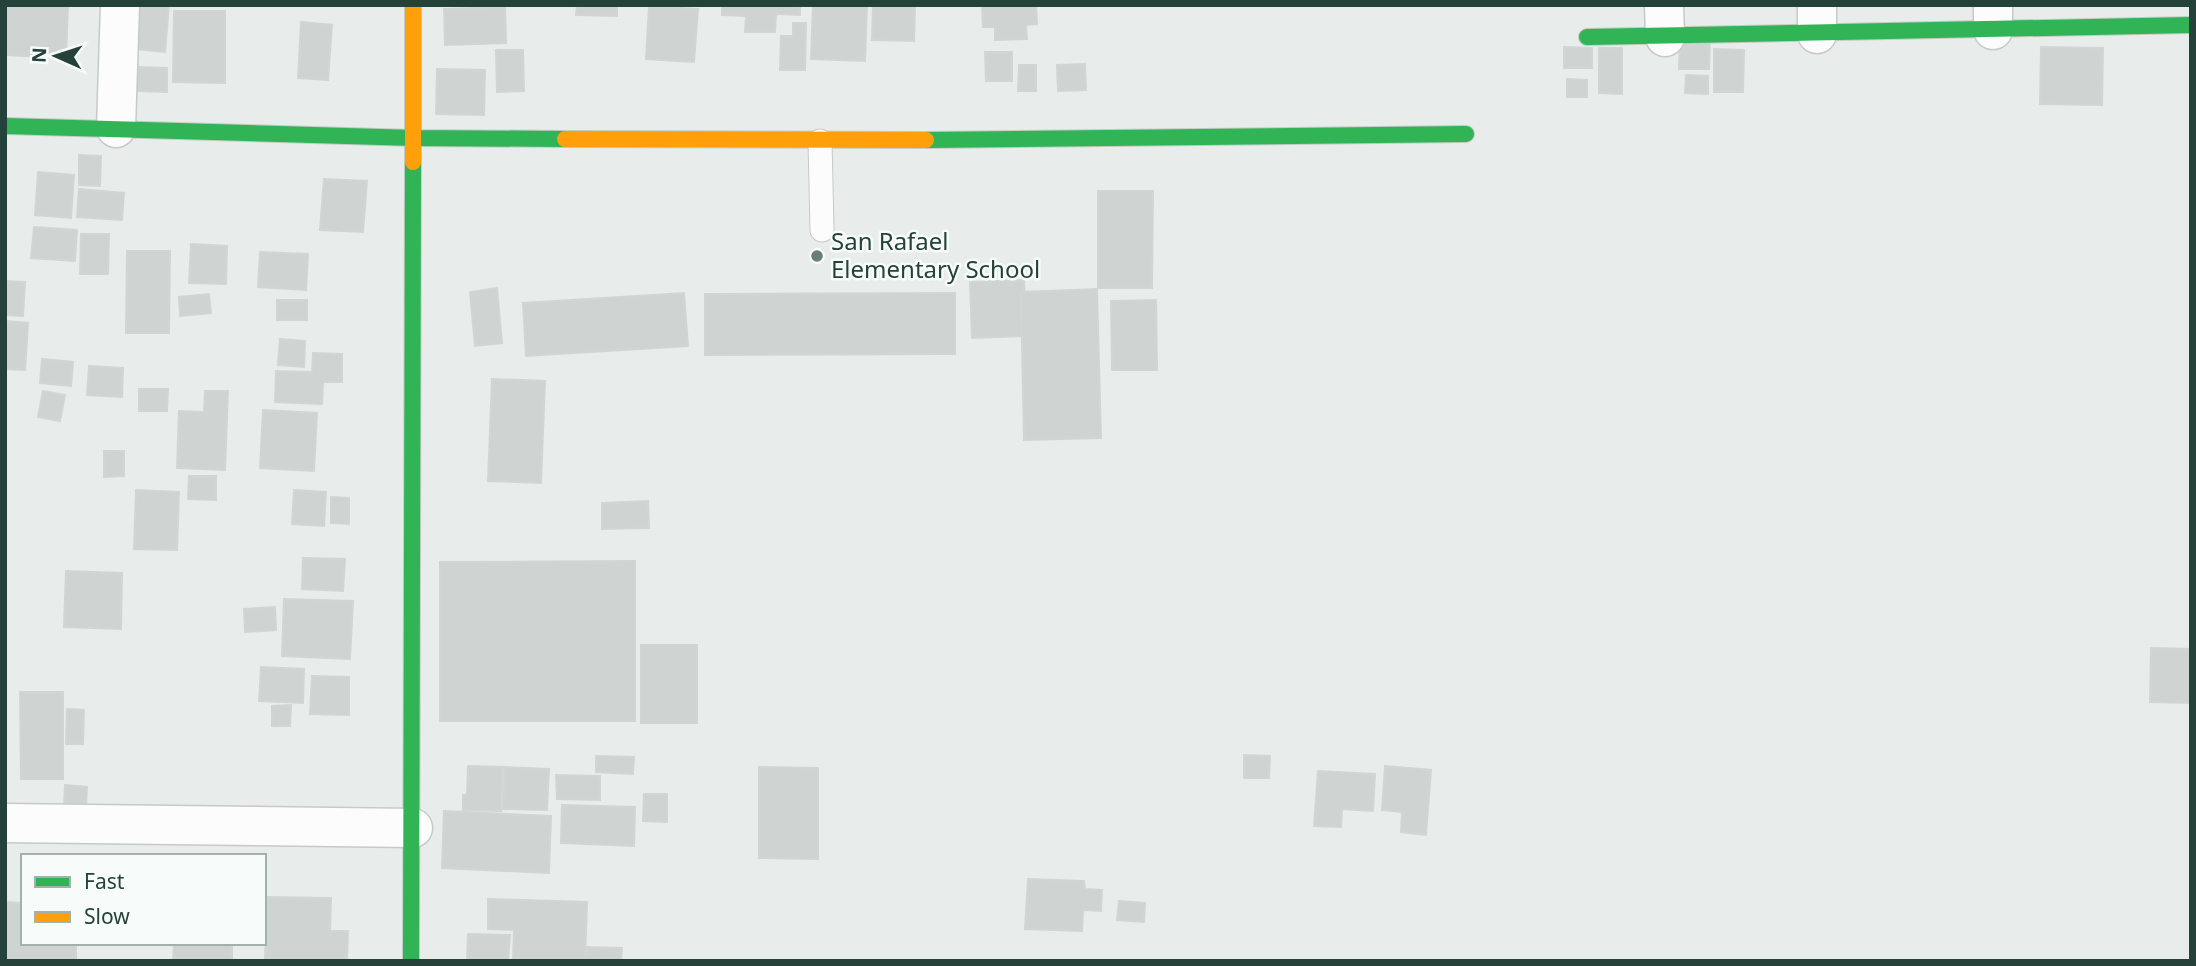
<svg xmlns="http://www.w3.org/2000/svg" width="2196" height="966" font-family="'Noto Sans',sans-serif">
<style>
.building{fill:#cfd4d2;stroke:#d1d6d4;stroke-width:2}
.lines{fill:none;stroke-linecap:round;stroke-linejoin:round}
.lane-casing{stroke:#c5cac8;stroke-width:25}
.street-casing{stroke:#c5cac8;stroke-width:41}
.fast-casing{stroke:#c3cbc8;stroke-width:18}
.slow-casing{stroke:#c3cbc8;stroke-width:18}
.lane{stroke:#fcfcfc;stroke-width:23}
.street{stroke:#fcfcfc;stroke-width:38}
.fast{stroke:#30b455;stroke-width:16}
.slow{stroke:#ff9f0a;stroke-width:16}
.poi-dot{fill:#697e78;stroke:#f7fbf9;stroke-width:2.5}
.labels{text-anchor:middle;stroke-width:5;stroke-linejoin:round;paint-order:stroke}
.poi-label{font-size:24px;fill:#24423a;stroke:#f7fbf9;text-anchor:start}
</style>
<rect width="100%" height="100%" fill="#e8edeb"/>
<g class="building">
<polygon points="5,5 68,5 66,58 5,55"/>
<polygon points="129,5 169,5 165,52 125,48"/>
<polygon points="577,5 617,5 617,16 576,15"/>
<polygon points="722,5 800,5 800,15 776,14 775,32 745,32 746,16 722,15"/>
<polygon points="813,5 867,5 865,61 811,59"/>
<polygon points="873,5 915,5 914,41 872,40"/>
<polygon points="982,5 1036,5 1037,24 1026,25 1027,39 995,40 995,27 983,27"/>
<polygon points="649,6 698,9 694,62 646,59"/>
<polygon points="505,7 506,43 445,45 444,9"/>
<polygon points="174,11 225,11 225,83 173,82"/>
<polygon points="301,22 332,25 328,80 298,78"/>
<polygon points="793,23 806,23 805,70 780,70 781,36 793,36"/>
<polygon points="1680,40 1710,40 1709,69 1679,69"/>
<polygon points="1564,47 1592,48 1592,68 1564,68"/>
<polygon points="2041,47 2103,48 2102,105 2040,104"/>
<polygon points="1599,48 1622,48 1622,94 1599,93"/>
<polygon points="1714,49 1744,50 1743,92 1714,92"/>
<polygon points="496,50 523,50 524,91 497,92"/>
<polygon points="985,52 1012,52 1012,81 986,81"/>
<polygon points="1085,64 1086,90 1058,91 1057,65"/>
<polygon points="1019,65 1036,65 1036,91 1018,91"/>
<polygon points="138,67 167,68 167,92 137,91"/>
<polygon points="437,69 485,70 484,115 436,114"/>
<polygon points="1686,75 1708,76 1708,94 1685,93"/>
<polygon points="1567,79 1587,80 1587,97 1567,97"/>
<polygon points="79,155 101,156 100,186 79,185"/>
<polygon points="38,172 74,175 71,218 35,215"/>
<polygon points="324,179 367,181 363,232 320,230"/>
<polygon points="79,189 124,193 122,220 77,217"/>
<polygon points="1098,191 1153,191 1152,288 1098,288"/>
<polygon points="34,227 77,230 75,261 31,258"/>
<polygon points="81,234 109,234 108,274 80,274"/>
<polygon points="191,244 227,246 226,284 189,283"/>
<polygon points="127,251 170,251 169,333 126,333"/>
<polygon points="260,252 308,254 306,290 258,287"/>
<polygon points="1024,280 1026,336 972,338 970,282"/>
<polygon points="5,281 25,282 23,316 5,315"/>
<polygon points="497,288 502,343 475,346 470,292"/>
<polygon points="1097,289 1101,438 1024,440 1021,292"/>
<polygon points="684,293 688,346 526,356 523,303"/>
<polygon points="955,293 955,354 705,355 705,294"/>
<polygon points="209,294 211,313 180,316 179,297"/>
<rect x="277" y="300" width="30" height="20"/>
<polygon points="1156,300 1157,370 1112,370 1111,301"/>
<polygon points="5,321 28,323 25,370 5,369"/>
<polygon points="280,339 305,341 304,367 278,365"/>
<polygon points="313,353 342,354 342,382 323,382 322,404 275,402 276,371 312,372"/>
<polygon points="42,359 73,362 71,386 40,383"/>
<polygon points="89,366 123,368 122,397 87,395"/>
<polygon points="492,379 545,381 541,483 488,481"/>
<polygon points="139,389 168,389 167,411 139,411"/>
<polygon points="43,391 65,395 60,421 38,417"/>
<polygon points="205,391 228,391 225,470 177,468 179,411 204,412"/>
<polygon points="263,410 317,413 314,471 260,468"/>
<polygon points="104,451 124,451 124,476 104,477"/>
<polygon points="189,476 216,476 216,500 188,499"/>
<polygon points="136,490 179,492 177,550 134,549"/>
<polygon points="294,490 326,492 324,526 292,524"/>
<polygon points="331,497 349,498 349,524 331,523"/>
<polygon points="648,501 649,528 602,529 602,503"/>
<polygon points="303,558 345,559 343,591 302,589"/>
<polygon points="635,561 635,721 440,721 440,562"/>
<polygon points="66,571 122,573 121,629 64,627"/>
<polygon points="284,599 353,601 350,659 282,656"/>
<polygon points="275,607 276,630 245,632 244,609"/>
<rect x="641" y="645" width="56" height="78"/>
<polygon points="2151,648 2191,649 2191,703 2150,702"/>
<polygon points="261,667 304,669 303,703 259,701"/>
<polygon points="312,676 349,677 349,715 310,714"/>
<polygon points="20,692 63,692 63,779 21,779"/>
<polygon points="291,705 290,726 272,726 272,706"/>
<polygon points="67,709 84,710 83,744 66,744"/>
<polygon points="1244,755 1270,756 1269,778 1244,778"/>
<polygon points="596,756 634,757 633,774 596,772"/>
<polygon points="468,766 503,767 501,811 463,810 463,795 467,795"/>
<polygon points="1385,766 1431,770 1426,835 1401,832 1402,812 1382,810"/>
<polygon points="505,767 549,769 547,810 503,809"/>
<polygon points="759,767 818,768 818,859 759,858"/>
<polygon points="1318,771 1375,774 1373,811 1342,809 1341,827 1314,826"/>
<polygon points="556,775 600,776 600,800 557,799"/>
<polygon points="65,785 87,787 86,808 64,807"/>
<polygon points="644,794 667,794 667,822 643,821"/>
<polygon points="562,805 635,807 634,846 561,843"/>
<polygon points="444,811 551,816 549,873 442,868"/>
<polygon points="1028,879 1084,881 1085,889 1102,890 1101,911 1083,910 1082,931 1025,929"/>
<polygon points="267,897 331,898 330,931 348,931 347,961 265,961"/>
<polygon points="488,899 587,902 585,961 513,961 514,930 488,929"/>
<polygon points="1119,901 1145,903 1144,922 1117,920"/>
<polygon points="5,902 23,903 23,943 76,943 76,961 5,961"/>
<polygon points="468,934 510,935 508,961 467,961"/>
<polygon points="174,943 232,943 232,961 173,961"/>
<polygon points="587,947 622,948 621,961 586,961"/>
</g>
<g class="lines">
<g class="lane-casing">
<polyline id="lane" points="820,141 822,230"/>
</g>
<g class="street-casing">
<g id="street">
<polyline points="1664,5 1665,37"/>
<polyline points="1993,5 1993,30"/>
<polyline points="1817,34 1817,5"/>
<polyline points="116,128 120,5"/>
<polyline points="5,823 413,828"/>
</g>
</g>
<g class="fast-casing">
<g id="fast">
<polyline points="1587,37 2191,25"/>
<polyline points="5,126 414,138 565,139"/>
<polyline points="926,140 1466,134"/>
<polyline points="411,961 413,162"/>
</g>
</g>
<g class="slow-casing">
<g id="slow">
<polyline points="413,5 413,162"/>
<polyline points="565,139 926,140"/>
</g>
</g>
<use href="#lane" class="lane"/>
<use href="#street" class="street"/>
<use href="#fast" class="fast"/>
<use href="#slow" class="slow"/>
</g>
<circle class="poi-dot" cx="817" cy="256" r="7"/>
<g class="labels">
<g class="poi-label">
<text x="831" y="250">San Rafael<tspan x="831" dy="28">Elementary School</tspan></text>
</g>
</g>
<rect width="2196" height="966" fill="none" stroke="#24423a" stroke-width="14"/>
<rect x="21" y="854" width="245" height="91" fill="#f7fbf9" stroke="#a3b1ad" stroke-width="2"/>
<rect x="35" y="877" width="35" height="10" fill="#30b455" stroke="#a3b1ad" stroke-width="2"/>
<text x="84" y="889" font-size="21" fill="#24423a">Fast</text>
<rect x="35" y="912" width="35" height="10" fill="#ff9f0a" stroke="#a3b1ad" stroke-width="2"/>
<text x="84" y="924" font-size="21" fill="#24423a">Slow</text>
<g transform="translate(56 56) rotate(273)" stroke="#f7fbf9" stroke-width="5" paint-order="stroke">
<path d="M0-5L12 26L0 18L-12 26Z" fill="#24423a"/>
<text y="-10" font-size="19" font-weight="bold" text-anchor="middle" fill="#24423a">N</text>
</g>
</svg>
